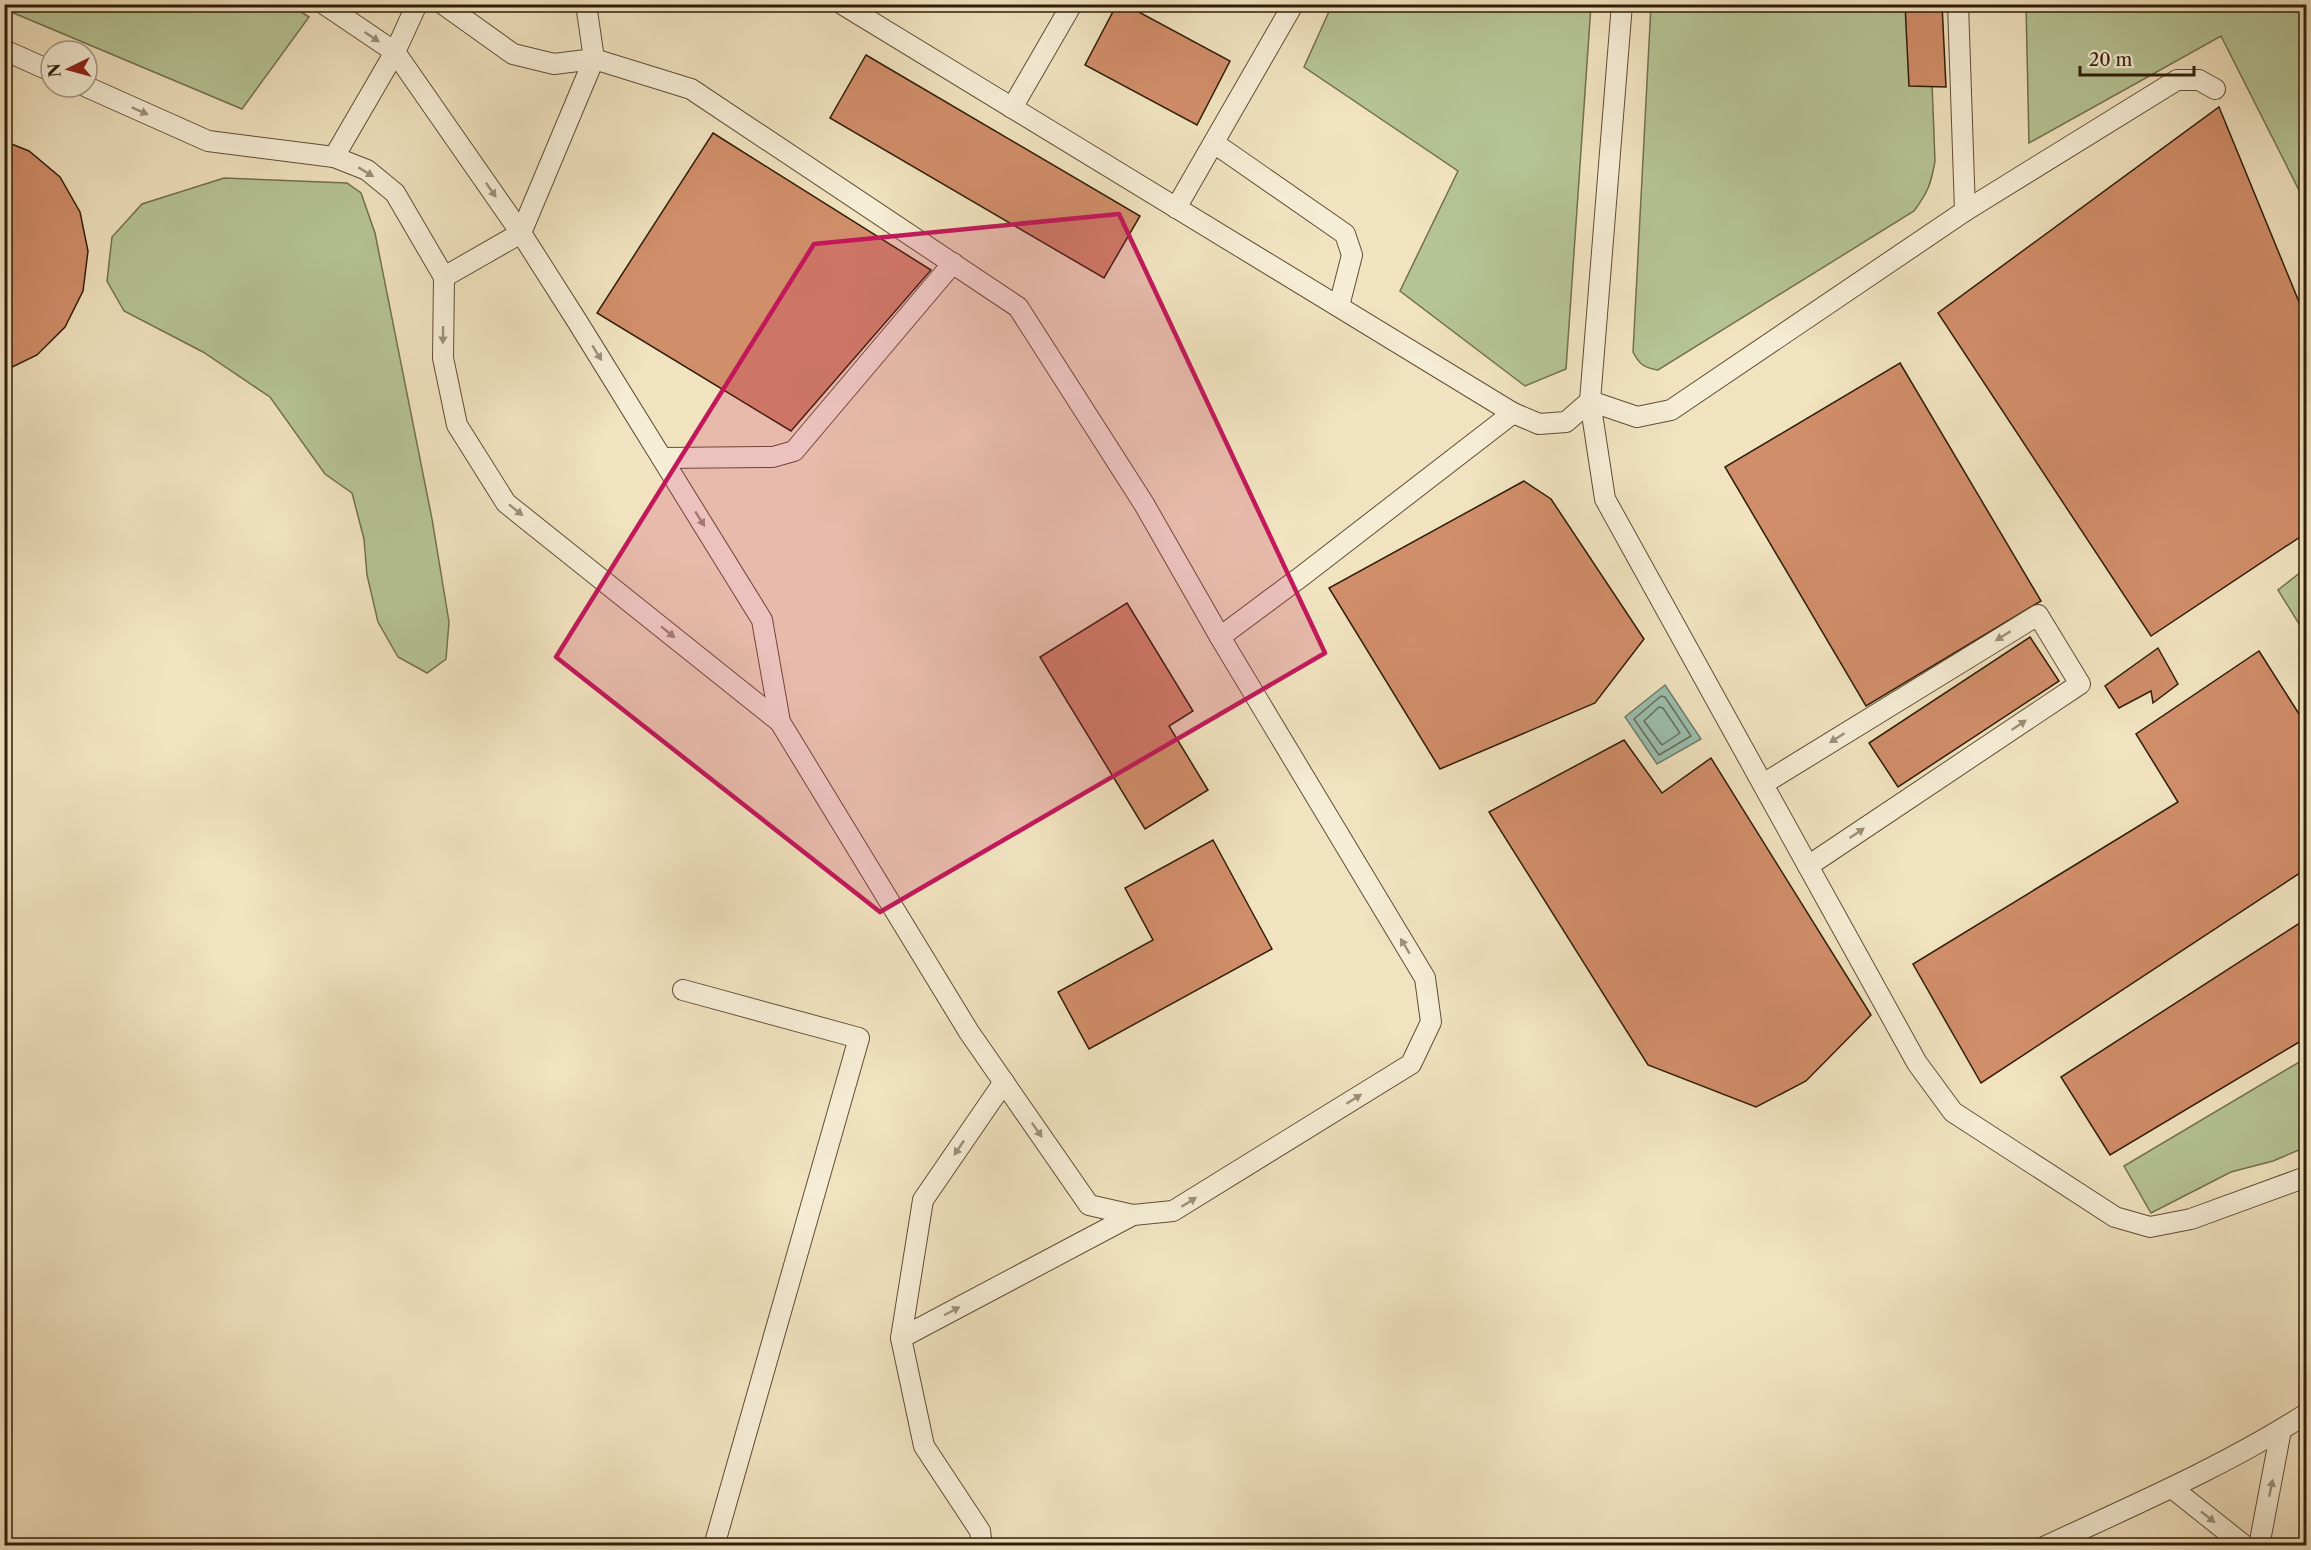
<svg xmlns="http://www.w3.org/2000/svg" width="2311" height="1550" font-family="'Libre Caslon Text',serif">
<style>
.green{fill:#b6c495;stroke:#73704e;stroke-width:1.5}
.water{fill:#9bbeae;stroke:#707e6b;stroke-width:1.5}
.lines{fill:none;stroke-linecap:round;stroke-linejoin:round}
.shore{stroke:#666e5a;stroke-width:1.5}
.building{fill:#d18e6a;stroke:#301d07;stroke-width:1.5}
.service-casing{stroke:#604e35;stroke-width:22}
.service{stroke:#f6edd6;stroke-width:20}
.oneway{fill:#9d8f79}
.marked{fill:#c2185b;fill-opacity:0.2;stroke:#c2185b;stroke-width:4.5;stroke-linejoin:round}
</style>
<rect width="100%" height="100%" fill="#f1e3c0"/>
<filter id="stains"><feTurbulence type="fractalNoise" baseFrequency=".00333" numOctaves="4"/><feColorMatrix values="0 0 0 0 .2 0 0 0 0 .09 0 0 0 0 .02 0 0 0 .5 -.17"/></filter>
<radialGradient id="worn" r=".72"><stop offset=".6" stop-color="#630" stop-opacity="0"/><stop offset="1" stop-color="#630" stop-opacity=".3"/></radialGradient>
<g class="green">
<polygon points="289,4 309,17 242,109 4,9 5,4"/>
<polygon points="1332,5 1591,5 1566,369 1525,386 1400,291 1458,171 1304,67"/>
<path d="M1651 5H1929L1935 161C1931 184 1928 192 1914 211L1658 370C1644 368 1639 364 1633 352Z"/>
<polygon points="2026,5 2306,5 2306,204 2221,36 2029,143"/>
<polygon points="224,178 347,183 361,193 375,233 432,519 449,622 446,659 427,673 398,657 378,622 367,575 364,539 352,493 325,474 270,397 203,352 124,311 107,281 112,237 142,204"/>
<polygon points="2306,568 2306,635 2278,590"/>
<polygon points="2306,1058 2306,1147 2273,1161 2231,1172 2151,1213 2124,1166"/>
</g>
<polygon class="water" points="1665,685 1701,739 1657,764 1625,717"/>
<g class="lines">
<g class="shore">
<polygon points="1661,696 1665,697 1691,736 1659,755 1634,719"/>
<polygon points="1659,707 1663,708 1680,733 1662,745 1644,721"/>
</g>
</g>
<g class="building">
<polygon points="1117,4 1124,4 1230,61 1197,125 1085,65"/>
<polygon points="1905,4 1942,4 1946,87 1909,86"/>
<polygon points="866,55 1140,216 1104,278 830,118"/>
<polygon points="2219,107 2306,319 2306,533 2151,636 1938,313"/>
<polygon points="713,133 931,270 791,431 597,313"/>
<polygon points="4,141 29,151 60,177 80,212 88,251 83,291 65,327 37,355 4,371"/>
<polygon points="1900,363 2041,601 1866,706 1725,467"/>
<polygon points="1524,481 1551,499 1644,639 1595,703 1440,769 1329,588"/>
<polygon points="1127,603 1193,711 1169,726 1208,790 1145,829 1040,657"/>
<polygon points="2030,637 2059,681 1898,787 1869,743"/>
<polygon points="2158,648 2178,684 2153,703 2151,691 2119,708 2105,686"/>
<polygon points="2259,651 2306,725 2306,869 1981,1083 1913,964 2178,802 2136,734"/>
<polygon points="1624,740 1662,793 1711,758 1871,1015 1806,1081 1756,1107 1648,1065 1489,812"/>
<polygon points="1213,840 1272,949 1089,1049 1058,992 1153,940 1125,888"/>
<polygon points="2306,919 2306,1038 2110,1155 2061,1077"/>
</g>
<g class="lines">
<g class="service-casing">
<g id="service">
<polyline points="324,4 395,52 521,233 577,321 762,620 780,722 969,1032 1089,1205 1133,1215 1173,1211 1411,1064 1431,1022 1425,978 1220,637 1144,504 1018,307 691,89 594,59 554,64 513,54 443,4"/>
<polyline points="842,4 1513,413 1539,424 1566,422 1590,401 1637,417 1671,410 1965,211 2177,80 2199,80 2215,89"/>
<polyline points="1622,4 1590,401 1605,499 1917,1063 1953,1112 2115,1217 2150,1227 2191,1219 2306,1177"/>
<polyline points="1958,4 1965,211"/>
<polyline points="4,50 51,71"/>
<polyline points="87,87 208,141 334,157 367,170 395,193 444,277 443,358 457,425 506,503 780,722"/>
<polyline points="1012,108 1072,4"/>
<polyline points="1214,143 1345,234 1352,255 1339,306"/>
<polyline points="334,157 395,52 417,4"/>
<polyline points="1176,208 1291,8 1286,4"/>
<polyline points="444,277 521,233 594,59 586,4"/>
<polyline points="662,458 773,457 794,451 953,263"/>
<polyline points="1220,637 1302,576 1513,413"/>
<polyline points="1763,784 2038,615 2080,684 1808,866"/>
<polyline points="683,990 859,1038 714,1546"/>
<polyline points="901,1338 1133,1215"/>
<polyline points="2172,1488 2245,1546"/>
<polyline points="982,1546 980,1531 924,1446 901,1338 923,1200 1004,1082"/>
<path d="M2046 1546C2134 1505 2225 1466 2306 1414"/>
<polyline points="2259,1546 2281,1430"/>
</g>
</g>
<use href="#service" class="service"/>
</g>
<defs><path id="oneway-solid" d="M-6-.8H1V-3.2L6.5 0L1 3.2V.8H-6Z" transform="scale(1.5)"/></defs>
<g class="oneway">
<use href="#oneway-solid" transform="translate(372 37) rotate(34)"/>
<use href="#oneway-solid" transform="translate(140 111) rotate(24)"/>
<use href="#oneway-solid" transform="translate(366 172) rotate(31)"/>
<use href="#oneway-solid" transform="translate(491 190) rotate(55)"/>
<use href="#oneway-solid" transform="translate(443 335) rotate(91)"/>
<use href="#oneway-solid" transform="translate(597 353) rotate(58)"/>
<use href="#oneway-solid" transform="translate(516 510) rotate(39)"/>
<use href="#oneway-solid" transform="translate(700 519) rotate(58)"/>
<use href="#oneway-solid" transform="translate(668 632) rotate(39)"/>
<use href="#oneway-solid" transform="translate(2003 636) rotate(148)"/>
<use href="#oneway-solid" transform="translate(2019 725) rotate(-34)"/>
<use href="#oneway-solid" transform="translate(1837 738) rotate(148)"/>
<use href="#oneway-solid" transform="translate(1857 833) rotate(-34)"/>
<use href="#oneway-solid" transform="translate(1405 946) rotate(-121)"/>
<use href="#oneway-solid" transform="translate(1354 1099) rotate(-32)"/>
<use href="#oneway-solid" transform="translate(1037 1130) rotate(55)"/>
<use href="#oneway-solid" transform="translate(959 1148) rotate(124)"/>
<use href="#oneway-solid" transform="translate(1189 1202) rotate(-32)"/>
<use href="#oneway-solid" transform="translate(952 1311) rotate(-28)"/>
<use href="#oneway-solid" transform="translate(2271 1488) rotate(-78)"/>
<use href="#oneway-solid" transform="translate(2208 1517) rotate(38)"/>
</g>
<path class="marked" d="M1119 214 1325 653 880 912 556 657 814 244Z"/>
<rect width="2311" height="1550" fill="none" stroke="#f1e3c0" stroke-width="24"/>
<rect x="6" y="6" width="2299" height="1538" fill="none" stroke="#301d07" stroke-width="3"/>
<rect x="12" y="12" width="2287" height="1526" fill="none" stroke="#301d07" stroke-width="1.5"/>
<g transform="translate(69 69) rotate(265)"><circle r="28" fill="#f6edd6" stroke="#a79a83" stroke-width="1.5"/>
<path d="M0-4.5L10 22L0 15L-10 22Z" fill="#8f2418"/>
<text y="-9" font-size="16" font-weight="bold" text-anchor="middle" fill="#301d07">N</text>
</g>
<path d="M2080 66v9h114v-9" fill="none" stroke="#301d07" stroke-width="3"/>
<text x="2089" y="66" font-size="18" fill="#301d07" stroke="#f6edd6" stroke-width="4.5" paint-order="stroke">20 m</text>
<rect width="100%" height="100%" filter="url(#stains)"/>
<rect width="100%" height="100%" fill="url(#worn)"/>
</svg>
